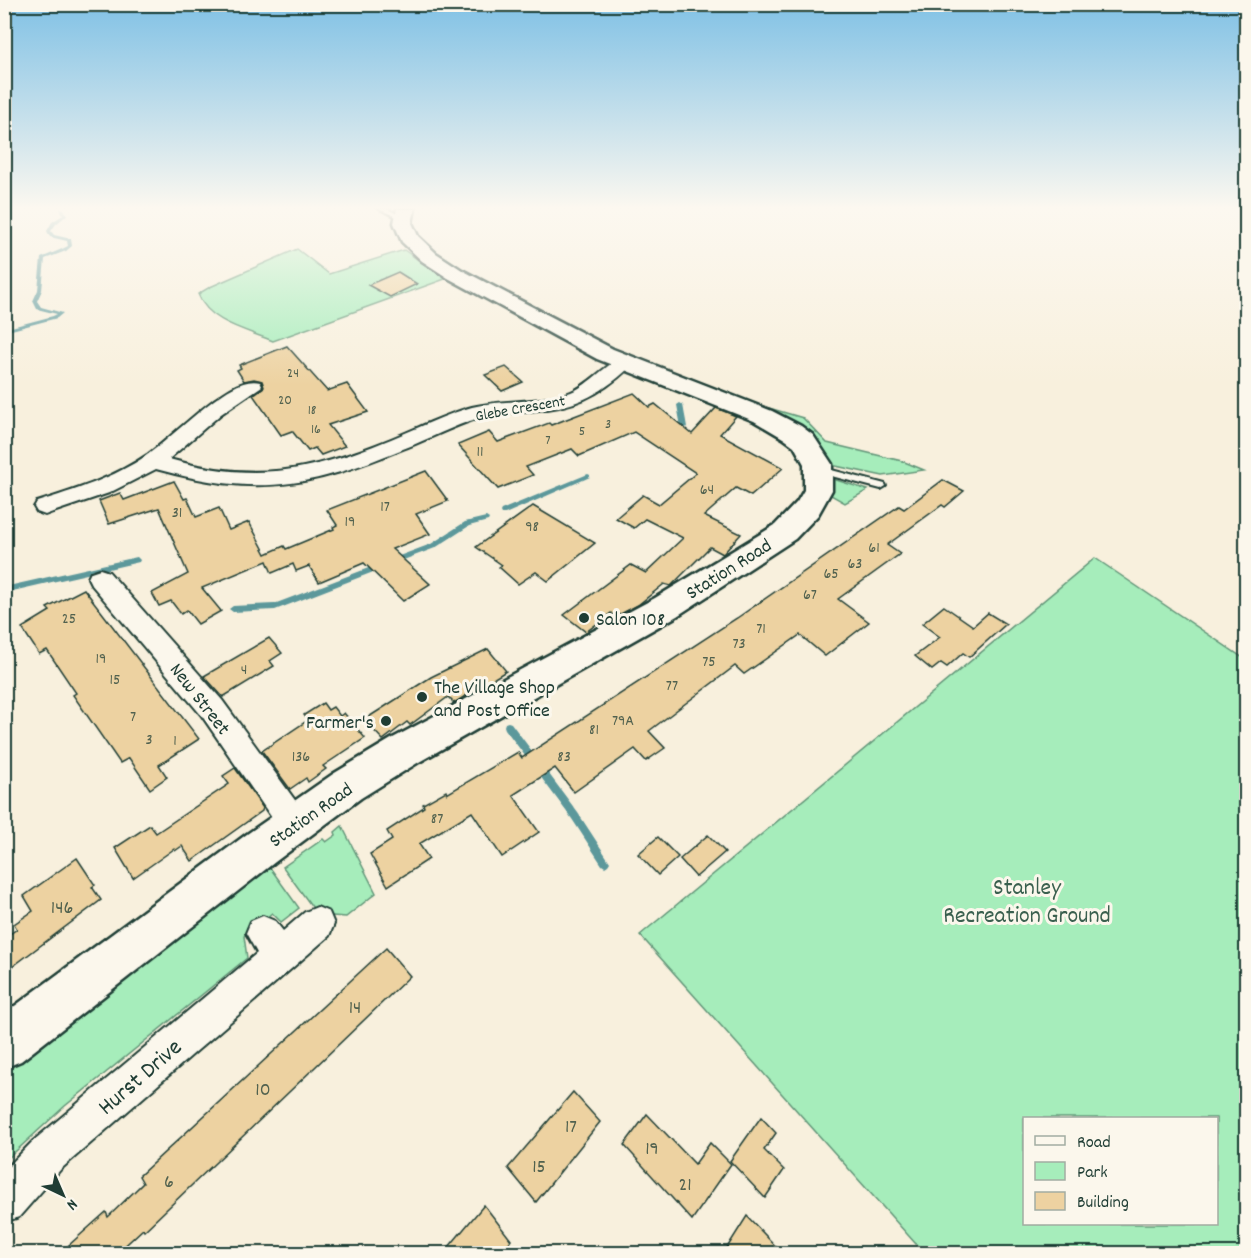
<svg xmlns="http://www.w3.org/2000/svg" width="1251" height="1258" font-family="Dekko,sans-serif">
<style>
.green{fill:#a6edbb;stroke:#629578;stroke-width:1.5;fill-rule:evenodd}
.lines{fill:none;stroke-linecap:round;stroke-linejoin:round}
.stream{fill:#5c989b;fill-rule:evenodd}
.building{fill:#edd2a1;stroke:#1f3d34;stroke-width:1.5}
.lane-casing{stroke:#1f3d34;stroke-width:4}
.street-casing{stroke:#1f3d34;stroke-width:4}
.secondary-casing{stroke:#1f3d34;stroke-width:5}
.lane{fill:#fbf7ec;fill-rule:evenodd}
.street{fill:#fbf7ec;fill-rule:evenodd}
.secondary{fill:#fbf7ec;fill-rule:evenodd}
.poi-dot{fill:#1f3d34;stroke:#fbf7ec;stroke-width:2}
.labels{text-anchor:middle;stroke-width:6;stroke-linejoin:round;paint-order:stroke}
.far-number-label{font-size:14px;fill:#52624f}
.far-street-label{font-size:16px;fill:#1f3d34;stroke:#fbf7ec}
.number-label{font-size:16px;fill:#52624f}
.street-label{font-size:20px;fill:#1f3d34;stroke:#fbf7ec}
.poi-label{font-size:20px;fill:#1f3d34;stroke:#fbf7ec;text-anchor:start}
.near-number-label{font-size:20px;fill:#52624f}
.near-park-label{font-size:24px;fill:#3a604f;stroke:#fbf7ec}
.near-street-label{font-size:24px;fill:#1f3d34;stroke:#fbf7ec}
</style>
<rect width="100%" height="100%" fill="#f8f0dd"/>
<filter id="ink" filterUnits="userSpaceOnUse"><feTurbulence type="fractalNoise" baseFrequency=".0167" numOctaves="2"/><feDisplacementMap in="SourceGraphic" scale="12" xChannelSelector="R" yChannelSelector="G"/><feConvolveMatrix kernelMatrix="1 2 1 2 8 2 1 2 1" color-interpolation-filters="sRGB"/></filter>
<g filter="url(#ink)">
<g class="green">
<path d="M297 249 329 274 404 250 445 279 273 341C247 330 209 323 198 294L210 287Z"/>
<path d="M769 408 803 418 827 443 902 461 924 470 883 476 831 465C816 438 795 424 769 408Z"/>
<polygon points="833,479 868,490 845,503 829,494"/>
<path d="M1095 558 1246 660V1244L1239 1254 924 1253 640 935ZM1216 1118V1224H1024V1118Z"/>
<polygon points="342,826 376,893 346,917 318,915 283,867 323,839 326,842 336,835 335,832"/>
<polygon points="266,862 299,908 281,922 272,913 244,936 247,958 65,1106 5,1161 5,1064"/>
</g>
<g class="lines">
<g class="stream">
<polygon points="60,209 64,209 67,215 56,224 51,231 54,235 71,239 72,246 66,251 45,259 42,290 37,301 41,307 63,313 57,318 4,332 4,329 53,316 57,314 37,309 33,301 38,290 41,258 62,249 68,246 67,241 50,237 47,231 52,222 63,215"/>
<polygon points="680,403 683,405 687,427 684,429 681,427 677,405"/>
<polygon points="588,474 590,475 590,477 505,514 501,514 500,512 501,510"/>
<polygon points="486,517 489,519 488,521 469,526 435,548 393,564 390,561 391,559 431,544 465,522"/>
<polygon points="137,557 140,560 139,562 4,593 4,587"/>
<polygon points="379,564 383,567 381,569 275,610 233,612 229,609 233,606 274,604"/>
<polygon points="508,722 511,723 578,813 608,859 610,862 608,865 605,867 602,865 572,819 505,729 504,726 505,723"/>
</g>
</g>
<g class="building">
<polygon points="398,272 417,284 390,297 368,285"/>
<polygon points="287,346 327,391 347,384 368,412 328,425 345,446 321,455 315,448 308,451 292,431 281,435 253,395 264,387 262,381 254,379 244,381 237,370 241,368 239,365"/>
<polygon points="506,367 523,382 502,391 485,375"/>
<polygon points="634,393 649,407 655,404 692,434 716,408 736,416 720,434 783,468 751,496 736,488 704,516 741,534 723,554 710,547 671,586 664,584 638,605 615,617 611,613 586,632 564,615 631,565 646,573 683,538 645,519 634,528 616,518 643,495 659,504 696,473 634,432 579,456 572,449 526,467 533,475 498,489 458,445 489,432 498,442 549,423 551,425"/>
<polygon points="426,471 448,501 416,514 430,534 392,549 430,584 403,601 364,563 319,582 309,566 296,571 293,564 272,573 267,561 202,588 221,611 198,624 187,610 181,614 171,601 159,606 152,593 188,574 159,508 109,524 99,501 120,493 124,500 174,481 184,499 187,498 196,517 219,508 229,530 249,522 266,554 284,546 286,549 334,529 333,527 337,525 327,510"/>
<polygon points="943,480 964,491 945,507 942,505 887,545 900,554 838,599 869,622 825,656 800,635 744,674 735,666 649,731 665,748 646,761 635,749 574,792 555,768 513,795 539,832 502,857 472,812 419,844 429,859 388,886 370,854 392,840 387,831 424,807 423,804 446,791 447,794 518,752 522,758 737,618 899,506 904,509"/>
<polygon points="533,506 595,543 548,581 536,572 518,584 499,567 502,565 476,547"/>
<polygon points="84,589 199,739 159,765 167,777 150,789 129,758 120,763 73,695 76,693 47,650 39,654 22,628 50,611 47,608"/>
<polygon points="944,606 973,626 988,613 1006,624 969,657 963,653 947,667 941,663 932,670 915,656 940,637 922,624"/>
<polygon points="269,638 282,653 270,661 274,666 223,697 204,676"/>
<polygon points="488,649 506,671 454,703 448,697 410,725 407,722 383,740 364,720 431,677"/>
<polygon points="323,703 328,710 333,707 340,716 344,713 365,738 323,766 326,769 308,782 306,778 290,789 262,751 308,720 304,715"/>
<polygon points="235,768 263,808 262,811 192,861 182,846 175,851 174,849 133,878 115,848 150,825 156,833 229,784 223,776"/>
<polygon points="708,835 725,852 696,877 680,859"/>
<polygon points="658,837 678,857 658,875 638,854"/>
<polygon points="77,858 95,885 92,887 101,900 4,973 4,938 17,929 14,924 33,911 24,896"/>
<polygon points="386,948 410,976 144,1231 143,1229 116,1254 59,1254 106,1212 108,1217 143,1183 139,1176"/>
<polygon points="573,1092 600,1122 536,1202 508,1168"/>
<polygon points="647,1114 695,1164 710,1143 731,1164 692,1220 624,1145"/>
<polygon points="761,1117 776,1133 764,1150 784,1170 765,1198 730,1161"/>
<polygon points="484,1205 511,1240 501,1254 443,1254"/>
<polygon points="747,1216 783,1254 723,1254"/>
</g>
<g class="lines">
<g class="lane-casing">
<g id="lane">
<polygon points="379,209 387,209 406,218 401,219"/>
<polygon points="820,467 885,484 886,486 881,489 816,472 816,468"/>
</g>
</g>
<g class="street-casing">
<g id="street">
<path d="M624 358 630 359 633 363 630 367C598 397 573 408 529 411 512 413 495 413 479 418 453 426 429 439 403 449 308 488 257 497 156 469L109 493 53 512 45 515 37 512 34 507 37 502C75 490 114 478 147 455 170 438 191 417 214 400 227 391 244 378 260 382L262 386 221 414 169 459C255 483 310 472 391 439 418 428 444 415 472 407 504 399 540 404 571 392 590 385 608 361 624 358Z"/>
<polygon points="100,569 109,572 222,700 305,814 309,824 305,834 294,838 283,834 202,716 91,584 88,578 91,572"/>
<polygon points="317,907 329,912 334,924 329,936 61,1169 19,1217 4,1222 4,1171 33,1141 257,953 246,933 251,921 263,916 275,921 283,931 305,912"/>
</g>
</g>
<g class="secondary-casing">
<polygon id="secondary" points="397,209 415,209 412,223 418,236 436,253 462,270 613,349 772,411 801,426 813,435 832,464 832,490 818,515 795,539 677,616 419,762 361,798 275,862 21,1061 4,1068 4,1014 247,834 333,774 393,738 655,598 775,525 797,502 804,490 804,464 794,446 783,438 754,421 597,359 448,278 422,261 402,242 394,223"/>
</g>
<use href="#lane" class="lane"/>
<use href="#street" class="street"/>
<use href="#secondary" class="secondary"/>
</g>
</g>
<linearGradient id="sky" x2="0" y2="1"><stop stop-color="#80c1e5"/><stop offset="0.54" stop-color="#fcf8f0"/><stop offset="1" stop-color="#fcf8f0" stop-opacity="0"/></linearGradient>
<rect width="1251" height="385" fill="url(#sky)"/>
<g class="poi-dot">
<circle cx="584" cy="618" r="6"/>
<circle cx="422" cy="697" r="6"/>
<circle cx="386" cy="721" r="6"/>
</g>
<g class="labels">
<g class="far-number-label">
<text x="293" y="377">24</text>
<text x="285" y="404">20</text>
<text x="312" y="414">18</text>
<text x="608" y="428">3</text>
<text x="316" y="433">16</text>
<text x="582" y="435">5</text>
<text x="548" y="444">7</text>
</g>
<g class="far-street-label">
<text transform="translate(520 407) rotate(-10)" y="6">Glebe Crescent</text>
</g>
<g class="number-label">
<text x="480" y="456">11</text>
<text x="707" y="494">64</text>
<text x="385" y="511">17</text>
<text x="177" y="517">31</text>
<text x="350" y="526">19</text>
<text x="532" y="531">98</text>
<text x="874" y="552">61</text>
<text x="855" y="568">63</text>
<text x="831" y="578">65</text>
<text x="810" y="599">67</text>
<text x="69" y="623">25</text>
<text x="761" y="633">71</text>
<text x="739" y="648">73</text>
<text x="101" y="663">19</text>
<text x="709" y="666">75</text>
<text x="244" y="674">4</text>
<text x="115" y="684">15</text>
<text x="672" y="690">77</text>
<text x="133" y="721">7</text>
<text x="623" y="725">79A</text>
<text x="594" y="734">81</text>
<text x="149" y="744">3</text>
<text x="175" y="745">1</text>
<text x="301" y="761">136</text>
<text x="564" y="761">83</text>
<text x="437" y="823">87</text>
</g>
<g class="street-label">
<text transform="translate(728 568) rotate(-32)" y="7">Station Road</text>
<text transform="translate(201 698) rotate(52)" y="7">New Street</text>
<text transform="translate(310 814) rotate(-35)" y="7">Station Road</text>
</g>
<g class="poi-label">
<text x="596" y="625">Salon 108</text>
<text x="434" y="693">The Village Shop<tspan x="434" dy="23">and Post Office</tspan></text>
<text x="374" y="728" text-anchor="end">Farmer's</text>
</g>
<g class="near-number-label">
<text x="62" y="913">146</text>
<text x="355" y="1013">14</text>
<text x="263" y="1095">10</text>
<text x="571" y="1132">17</text>
<text x="652" y="1154">19</text>
<text x="539" y="1172">15</text>
<text x="169" y="1187">6</text>
<text x="685" y="1190">21</text>
</g>
<g class="near-park-label">
<text x="1027" y="894">Stanley<tspan x="1027" dy="28">Recreation Ground</tspan></text>
</g>
<g class="near-street-label">
<text transform="translate(139 1076) rotate(-41)" y="8">Hurst Drive</text>
</g>
</g>
<rect width="1251" height="1258" fill="none" stroke="#fbf7ec" stroke-width="24"/>
<rect x="12" y="12" width="1227" height="1234" fill="none" stroke="#1f3d34" stroke-width="2" filter="url(#ink)"/>
<rect x="1023" y="1117" width="195" height="108" fill="#fbf7ec" stroke="#a3ada2" stroke-width="1.5"/>
<rect x="1035" y="1136" width="30" height="9" fill="#fbf7ec" stroke="#a3ada2" stroke-width="1.5"/>
<text x="1077" y="1147" font-size="18" fill="#1f3d34">Road</text>
<rect x="1035" y="1162" width="30" height="18" fill="#a6edbb" stroke="#a3ada2" stroke-width="1.5"/>
<text x="1077" y="1177" font-size="18" fill="#1f3d34">Park</text>
<rect x="1035" y="1192" width="30" height="18" fill="#edd2a1" stroke="#a3ada2" stroke-width="1.5"/>
<text x="1077" y="1207" font-size="18" fill="#1f3d34">Building</text>
<g transform="translate(63 1195) rotate(136)" stroke="#fbf7ec" stroke-width="4.5" paint-order="stroke">
<path d="M0-4.5L10 22L0 15L-10 22Z" fill="#1f3d34"/>
<text y="-9" font-size="16" font-weight="bold" text-anchor="middle" fill="#1f3d34">N</text>
</g>
</svg>
